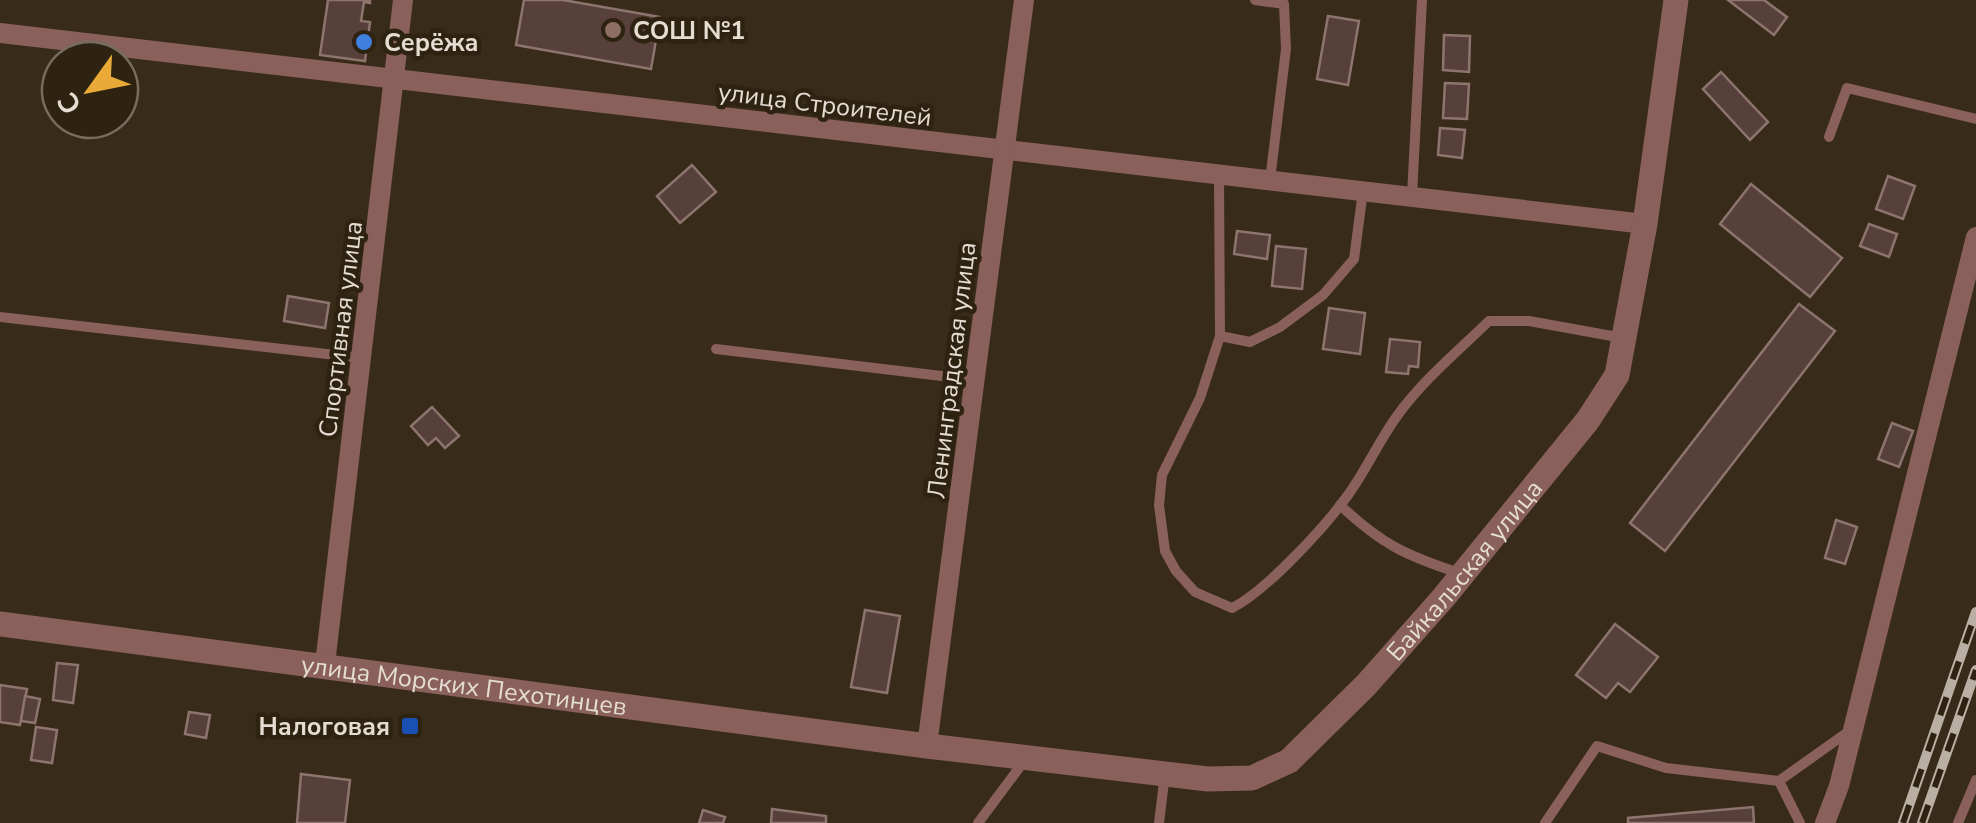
<svg xmlns="http://www.w3.org/2000/svg" width="1976" height="823" font-family="'Nunito Sans',sans-serif">
<style>
.building{fill:#573f3a;stroke:#8e746e;stroke-width:2.5}
.lines{fill:none;stroke-linecap:round;stroke-linejoin:round}
.service{stroke:#89605a;stroke-width:10}
.minor{stroke:#89605a;stroke-width:20}
.tertiary{stroke:#89605a;stroke-width:25}
.rail-casing{stroke:#b9b0a3;stroke-width:10}
.rail{stroke:#2e2210;stroke-width:6;stroke-dasharray:19;stroke-linecap:butt}
.education-dot{fill:#8d6e63;stroke:#2e2210;stroke-width:4}
.shop-dot{fill:#3f7fe0;stroke:#2e2210;stroke-width:4}
.transit-dot{fill:#1a4fb4;stroke:#2e2210;stroke-width:4}
.labels{text-anchor:middle;stroke-width:9;stroke-linejoin:round;paint-order:stroke}
.poi-label{font-size:25px;font-weight:bold;fill:#e5ddd2;stroke:#2e2210;text-anchor:start}
.street-label{font-size:25px;fill:#e5ddd2;stroke:#2e2210}
</style>
<rect width="100%" height="100%" fill="#382b19"/>
<g class="building">
<polygon points="328,0 370,0 370,3 364,2 361,21 370,22 365,61 320,55"/>
<polygon points="524,0 563,0 660,17 651,69 516,45"/>
<polygon points="1728,0 1764,0 1787,17 1774,35"/>
<polygon points="1328,16 1359,21 1348,85 1317,79"/>
<polygon points="1444,35 1470,36 1469,72 1443,70"/>
<polygon points="1721,72 1768,122 1750,140 1703,89"/>
<polygon points="1445,83 1469,84 1467,119 1443,118"/>
<polygon points="1440,128 1465,130 1462,158 1438,155"/>
<polygon points="692,165 716,192 680,223 657,196"/>
<polygon points="1888,176 1915,186 1903,219 1876,209"/>
<polygon points="1751,184 1842,258 1810,297 1720,224"/>
<polygon points="1869,224 1897,234 1889,257 1860,246"/>
<polygon points="1237,231 1270,235 1267,259 1234,254"/>
<polygon points="1276,246 1306,249 1302,289 1272,286"/>
<polygon points="288,296 329,303 325,328 284,321"/>
<polygon points="1799,304 1835,331 1665,551 1630,523"/>
<polygon points="1329,308 1365,313 1360,354 1323,349"/>
<polygon points="1390,339 1420,342 1418,367 1409,366 1408,374 1386,372"/>
<polygon points="432,407 459,436 445,448 436,438 428,445 411,426"/>
<polygon points="1892,423 1913,431 1899,467 1878,459"/>
<polygon points="1836,520 1857,527 1845,564 1825,558"/>
<polygon points="865,610 900,616 887,693 851,687"/>
<polygon points="1615,624 1658,657 1630,692 1618,683 1606,698 1576,675"/>
<polygon points="57,663 78,665 73,703 53,700"/>
<polygon points="0,685 27,689 20,725 0,722"/>
<polygon points="25,696 40,699 35,723 21,721"/>
<polygon points="189,712 210,715 206,738 185,734"/>
<polygon points="36,727 57,730 52,763 31,760"/>
<polygon points="301,774 350,780 345,823 297,823"/>
<polygon points="1753,807 1754,823 1628,823 1628,818"/>
<polygon points="772,809 826,816 826,823 771,823"/>
<polygon points="703,810 725,817 723,823 699,823"/>
</g>
<g class="lines">
<g class="service">
<polyline points="1255,0 1284,4 1286,49 1270,180"/>
<polyline points="1829,137 1847,88 1976,119"/>
<path d="M1219 175 1220 336 1200 398 1162 475 1159 505 1165 551 1176 571 1195 592 1232 608C1266 591 1325 527 1348 495 1366 470 1379 441 1397 416 1423 380 1458 351 1489 321H1529L1623 338"/>
<polyline points="1412,196 1422,0"/>
<polyline points="0,317 362,358"/>
<polyline points="1220,336 1250,342 1280,327 1323,295 1354,259 1363,191"/>
<polyline points="716,349 975,380"/>
<path d="M1340 505C1382 545 1407 556 1462 574"/>
<polyline points="1779,781 1800,823"/>
<polyline points="978,823 1025,760"/>
<polyline points="1159,823 1165,774"/>
<polyline points="1545,823 1597,746 1666,768 1779,781 1852,729"/>
<polyline points="1958,823 1976,780"/>
</g>
<g class="minor">
<polyline points="0,33 1645,224"/>
<polyline points="325,664 403,0"/>
<polyline points="927,746 1024,0"/>
<polyline points="1825,823 1839,786 1976,237"/>
</g>
<path class="tertiary" id="s1" d="M0 624 927 746 1208 779 1252 778 1289 761 1366 685 1444 597 1588 420 1617 375 1645 224 1676 0"/>
<g class="rail-casing">
<g id="rail">
<polyline points="1903,823 1976,612"/>
<polyline points="1922,823 1976,670"/>
</g>
</g>
<use href="#rail" class="rail"/>
</g>
<circle class="education-dot" cx="613" cy="30" r="10"/>
<circle class="shop-dot" cx="364" cy="42" r="10"/>
<rect class="transit-dot" x="400" y="716" width="20" height="20" rx="5"/>
<g class="labels">
<g class="poi-label">
<text x="633" y="39">СОШ №1</text>
<text x="384" y="51">Серёжа</text>
<text x="390" y="735" text-anchor="end">Налоговая</text>
</g>
<g class="street-label">
<text transform="translate(825 104) rotate(7)" y="9">улица Строителей</text>
<text transform="translate(340 329) rotate(-83)" y="9">Спортивная улица</text>
<text transform="translate(951 370) rotate(-83)" y="9">Ленинградская улица</text>
<text dy="9" stroke="none"><textPath href="#s1" startOffset="1562">Байкальская улица</textPath></text>
<text dy="9" stroke="none"><textPath href="#s1" startOffset="468">улица Морских Пехотинцев</textPath></text>
</g>
</g>
<g transform="translate(90 90) rotate(237)"><circle r="48" fill="#2e2210" stroke="#776d5e" stroke-width="2.5"/>
<path d="M0-8L18 38L0 25L-18 38Z" fill="#e9aa38"/>
<text y="-15" font-size="28" font-weight="bold" text-anchor="middle" fill="#e5ddd2">С</text>
</g>
</svg>
